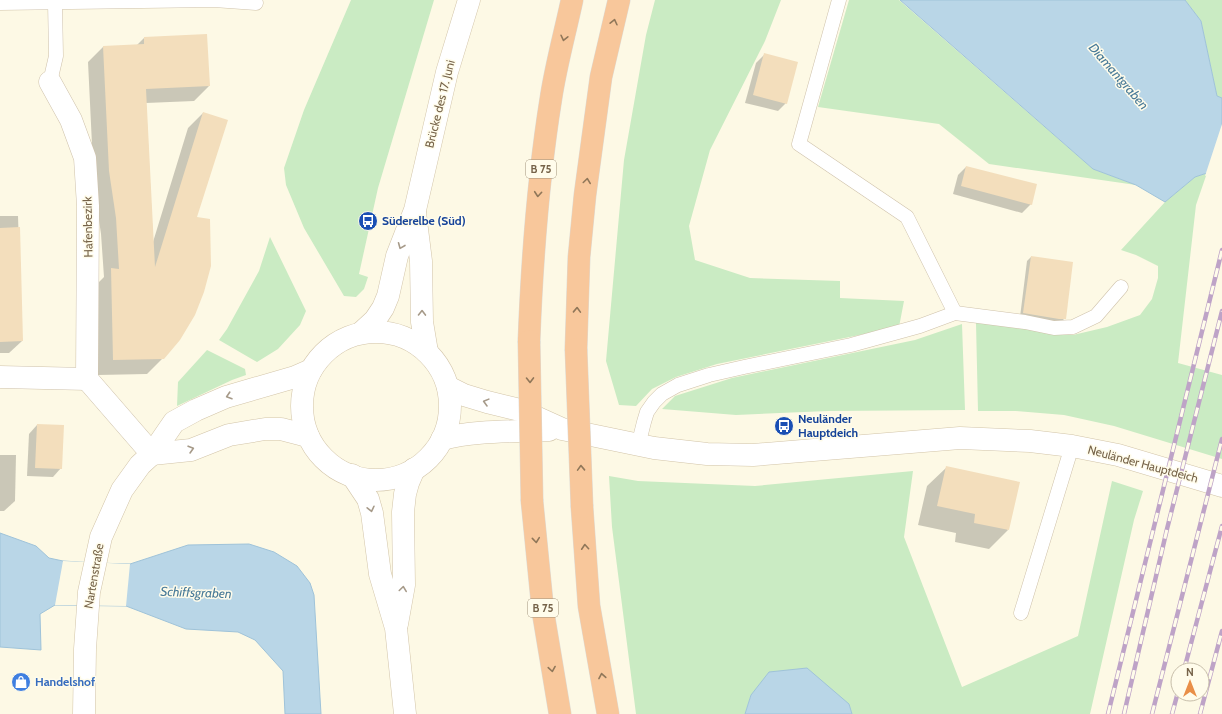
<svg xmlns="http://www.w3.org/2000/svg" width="1222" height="714" font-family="Cabin,sans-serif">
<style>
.green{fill:#caebc3}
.water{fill:#b9d6e7;stroke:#9fc3d9}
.pier{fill:#fdf9e5}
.shadow{fill:#0003}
.building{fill:#f3debc}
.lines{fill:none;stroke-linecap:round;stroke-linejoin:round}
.lane-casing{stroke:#cfc2ab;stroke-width:15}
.street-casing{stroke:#cfc2ab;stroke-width:23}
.secondary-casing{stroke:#d2c4a8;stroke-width:23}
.highway-casing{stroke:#dedad3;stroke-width:23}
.lane{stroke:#fff;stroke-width:14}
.street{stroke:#fff;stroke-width:22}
.secondary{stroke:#fff;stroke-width:22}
.highway{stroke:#f8c79b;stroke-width:22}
.rail-casing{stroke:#bea3c7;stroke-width:4.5}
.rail{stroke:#fffceb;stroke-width:3;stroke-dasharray:9;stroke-linecap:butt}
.highway-bridge-casing{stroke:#dedad3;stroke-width:23;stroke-linecap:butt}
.highway-bridge{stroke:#f8c79b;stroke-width:22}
.oneway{stroke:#907759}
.oneway2{stroke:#a69a89}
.labels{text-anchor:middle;stroke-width:3;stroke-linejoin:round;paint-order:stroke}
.shield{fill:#fffceb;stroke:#9f917a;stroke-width:1}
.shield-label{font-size:11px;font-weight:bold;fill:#766349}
.street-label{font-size:12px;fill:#766349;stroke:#fffceb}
.transit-label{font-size:12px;font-weight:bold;fill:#164399;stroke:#fffceb;text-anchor:start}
.shop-label{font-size:12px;font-weight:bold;fill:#366cbe;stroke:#fffceb;text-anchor:start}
.water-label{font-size:13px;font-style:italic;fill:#487a98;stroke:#fffceb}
</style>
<rect width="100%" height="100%" fill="#fdf9e5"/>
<g class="green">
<polygon points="351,0 434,0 378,188 359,274 368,277 364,289 356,297 344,296 304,228 286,185 284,168 304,110"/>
<polygon points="655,0 781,0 765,41 710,150 689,226 695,260 750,278 840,281 840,298 904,301 899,327 717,364 676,377 652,389 636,406 619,405 606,361 624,160 646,35"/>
<polygon points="849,0 899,0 1093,169 1136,185 989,164 939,124 818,107"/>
<polygon points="1185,0 1222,0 1222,98 1217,96 1201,21"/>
<polygon points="1207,173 1196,205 1178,363 1222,375 1222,459 1114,426 1064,415 1016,411 978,411 976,323 991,322 1073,335 1107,327 1140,315 1152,299 1158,278 1158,266 1136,255 1121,250 1165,202 1195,177"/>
<polygon points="270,237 306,311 300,325 278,349 257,362 219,340 227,329 259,271"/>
<polygon points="962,324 965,410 828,411 736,415 662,409 675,396 732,378 915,340"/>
<polygon points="207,350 245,369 246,375 232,380 177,406 178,382"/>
<polygon points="913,471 904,537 962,687 1078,636 1112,481 1143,491 1134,520 1090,714 852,714 849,704 751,695 745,714 636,714 612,527 609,476 638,481 755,486"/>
</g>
<g class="water">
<polygon points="900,0 1185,0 1201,21 1217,96 1222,98 1222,178 1207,173 1195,177 1165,202 1136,185 1093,169"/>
<polygon points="0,533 36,546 49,558 63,561 95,563 130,564 188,545 249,544 274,552 297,566 310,583 314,595 321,714 285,714 283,671 255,640 238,632 186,629 126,606 55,605 40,614 41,650 0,647"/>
<polygon points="807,668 849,704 852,714 745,714 751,695 769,672"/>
</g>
<g class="pier">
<polygon points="1222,124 1222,180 1208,175 1205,176"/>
<polygon points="63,561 130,564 126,606 55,605"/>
</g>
<g class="shadow">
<polygon points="144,38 209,86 194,101 146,103 153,242 188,128 203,113 196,218 163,358 147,374 98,375 97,284 104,277 101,234 94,186 88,62 103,47 136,46"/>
<polygon points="764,55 786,103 778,111 745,103 756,63"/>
<polygon points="966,167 1031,204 1022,213 953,194 958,175"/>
<polygon points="0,216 18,216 22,341 9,353 0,353"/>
<polygon points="1031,257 1065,318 1061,322 1020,317 1027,261"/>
<polygon points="37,425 61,468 53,477 27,476 29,434"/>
<polygon points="0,455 16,455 15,501 4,511 0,511"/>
<polygon points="947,467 1008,530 989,549 955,542 956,533 918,525 927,486"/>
</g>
<g class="building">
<polygon points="207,34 210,86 146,89 155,267 203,112 228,120 197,217 210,219 211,266 204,292 195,315 180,340 164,359 113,360 111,268 119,269 116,218 109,171 103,46 144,44 144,37"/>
<polygon points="764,53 798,62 787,104 753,95"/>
<polygon points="966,166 1037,184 1032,205 961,186"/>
<polygon points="20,227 23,341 0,342 0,228"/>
<polygon points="1031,256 1073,262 1066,319 1059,319 1023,313"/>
<polygon points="37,424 64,425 62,469 35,468"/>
<polygon points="946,466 1020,482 1009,530 974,523 975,514 937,506"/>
</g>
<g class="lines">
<g class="lane-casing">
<g id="lane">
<polyline points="839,0 799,144 907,217 955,313"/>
<polyline points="0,3 214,0 256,3"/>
<polyline points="50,82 56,56 55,2"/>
<polyline points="638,446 644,422 647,412 654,402 662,394 678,385 709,375 744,367 851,345 920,326 955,313 1025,322 1054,328 1073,327 1096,316 1121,287"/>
<polyline points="1021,613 1072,446"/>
</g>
</g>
<g class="street-casing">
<g id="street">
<polyline points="50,82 71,120 85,158 88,206 87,379 152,454"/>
<polyline points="0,377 87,379"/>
</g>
</g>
<g class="secondary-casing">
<g id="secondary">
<polyline points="415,213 421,261 422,322 427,352"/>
<polyline points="362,332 375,320 383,308 388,296 397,256 415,210 447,72 469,0"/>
<circle cx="376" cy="406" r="74"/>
<polyline points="448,387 464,395 487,402 520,410 562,429 654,448 707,454 753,455 960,438 1030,441 1072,446 1118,455 1222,486"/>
<path d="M442 439C477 430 513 432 549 430"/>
<polyline points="152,454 191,450 229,435 265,429 281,429 308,436"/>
<polyline points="352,475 368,499 372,513 380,574 396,628 405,714"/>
<polyline points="397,624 404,585 403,512 405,494 408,483 414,469"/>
<polyline points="84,714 85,649 89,592 101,537 122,490 140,465 152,454 174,422 196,410 226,397 295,377 311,370"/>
</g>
</g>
<g class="highway-casing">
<g id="highway">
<path d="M529 341C532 260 538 179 551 98 556 65 565 33 572 0"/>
<polyline points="576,349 579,257 585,195 601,77 619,0"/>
<polyline points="532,501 543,612 560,714"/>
<polyline points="582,507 589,606 608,714"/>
</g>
</g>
<use href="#lane" class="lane"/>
<use href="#street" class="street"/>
<use href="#secondary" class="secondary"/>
<use href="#highway" class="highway"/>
<g class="rail-casing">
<g id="rail">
<polyline points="1184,670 1222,526"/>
<polyline points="1108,714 1222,250"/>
<polyline points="1124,714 1167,529 1222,311"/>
<polyline points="1152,714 1222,439"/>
<polyline points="1172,714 1178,692"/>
<polyline points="1200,714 1222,631"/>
</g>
</g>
<use href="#rail" class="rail"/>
<g class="highway-bridge-casing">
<g id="highway-bridge">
<polyline points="529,341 532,501"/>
<polyline points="576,349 582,507"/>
</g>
</g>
<use href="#highway-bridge" class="highway-bridge"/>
</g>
<defs><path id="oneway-chevron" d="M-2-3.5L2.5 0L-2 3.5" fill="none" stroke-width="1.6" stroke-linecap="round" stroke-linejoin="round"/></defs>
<g class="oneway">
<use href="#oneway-chevron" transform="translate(614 22) rotate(-77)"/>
<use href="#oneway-chevron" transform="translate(564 38) rotate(103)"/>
<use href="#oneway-chevron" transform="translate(587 181) rotate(-82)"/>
<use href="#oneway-chevron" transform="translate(538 194) rotate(95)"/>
<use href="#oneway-chevron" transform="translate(577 310) rotate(-88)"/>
<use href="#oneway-chevron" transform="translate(530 380) rotate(89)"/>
<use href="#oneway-chevron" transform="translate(581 468) rotate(-92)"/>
<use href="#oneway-chevron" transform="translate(536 540) rotate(84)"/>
<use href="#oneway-chevron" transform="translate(585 547) rotate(-94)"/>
<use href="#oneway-chevron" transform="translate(552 669) rotate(81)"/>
<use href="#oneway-chevron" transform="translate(602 676) rotate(-100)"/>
</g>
<g class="oneway2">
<use href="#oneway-chevron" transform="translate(401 246) rotate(112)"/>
<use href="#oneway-chevron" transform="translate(422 313) rotate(-89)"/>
<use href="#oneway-chevron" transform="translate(229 396) rotate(162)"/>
<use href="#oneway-chevron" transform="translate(486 402) rotate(-165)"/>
<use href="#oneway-chevron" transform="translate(191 449) rotate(-16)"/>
<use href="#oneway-chevron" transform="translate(371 509) rotate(77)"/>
<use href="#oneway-chevron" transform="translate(403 589) rotate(-82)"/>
</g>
<defs>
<g id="bus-disc" transform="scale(1)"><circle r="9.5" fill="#1a4fb4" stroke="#fffceb"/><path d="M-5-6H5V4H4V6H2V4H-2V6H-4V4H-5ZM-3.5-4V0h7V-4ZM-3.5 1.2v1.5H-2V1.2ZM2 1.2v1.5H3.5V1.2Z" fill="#fff"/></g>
<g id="shop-disc" transform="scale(1)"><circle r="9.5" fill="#3f7fe0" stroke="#fffceb"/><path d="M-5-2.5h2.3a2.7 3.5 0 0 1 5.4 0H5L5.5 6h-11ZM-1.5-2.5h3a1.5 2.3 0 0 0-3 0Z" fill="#fff"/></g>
</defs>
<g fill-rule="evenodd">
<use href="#bus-disc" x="368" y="221"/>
<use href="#bus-disc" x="784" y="426"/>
<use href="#shop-disc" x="21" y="682"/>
</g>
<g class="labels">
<g class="shield">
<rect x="526" y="160" width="30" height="18" rx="3"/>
<rect x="528" y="599" width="30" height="18" rx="3"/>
</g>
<g class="shield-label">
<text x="541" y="173">B 75</text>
<text x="543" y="612">B 75</text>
</g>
<g class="street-label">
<text transform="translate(440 104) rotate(-76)" y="4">Brücke des 17. Juni</text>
<text transform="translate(88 227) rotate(-91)" y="4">Hafenbezirk</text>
<text transform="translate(1143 464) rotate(15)" y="4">Neuländer Hauptdeich</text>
<text transform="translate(94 576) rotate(-80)" y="4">Nartenstraße</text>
</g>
<g class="transit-label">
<text x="382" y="225">Süderelbe (Süd)</text>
<text x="798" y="423">Neuländer<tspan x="798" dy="14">Hauptdeich</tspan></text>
</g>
<g class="shop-label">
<text x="35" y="686">Handelshof</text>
</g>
<g class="water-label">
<text transform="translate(1119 76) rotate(49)" y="5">Diamantgraben</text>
<text transform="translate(196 592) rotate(2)" y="5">Schiffsgraben</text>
</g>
</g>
<g transform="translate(1190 682)"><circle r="19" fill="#fffceb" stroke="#c8bfaa"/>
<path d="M0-3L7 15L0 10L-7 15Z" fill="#e98f48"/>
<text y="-6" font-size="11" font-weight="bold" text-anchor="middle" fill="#766349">N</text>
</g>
</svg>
